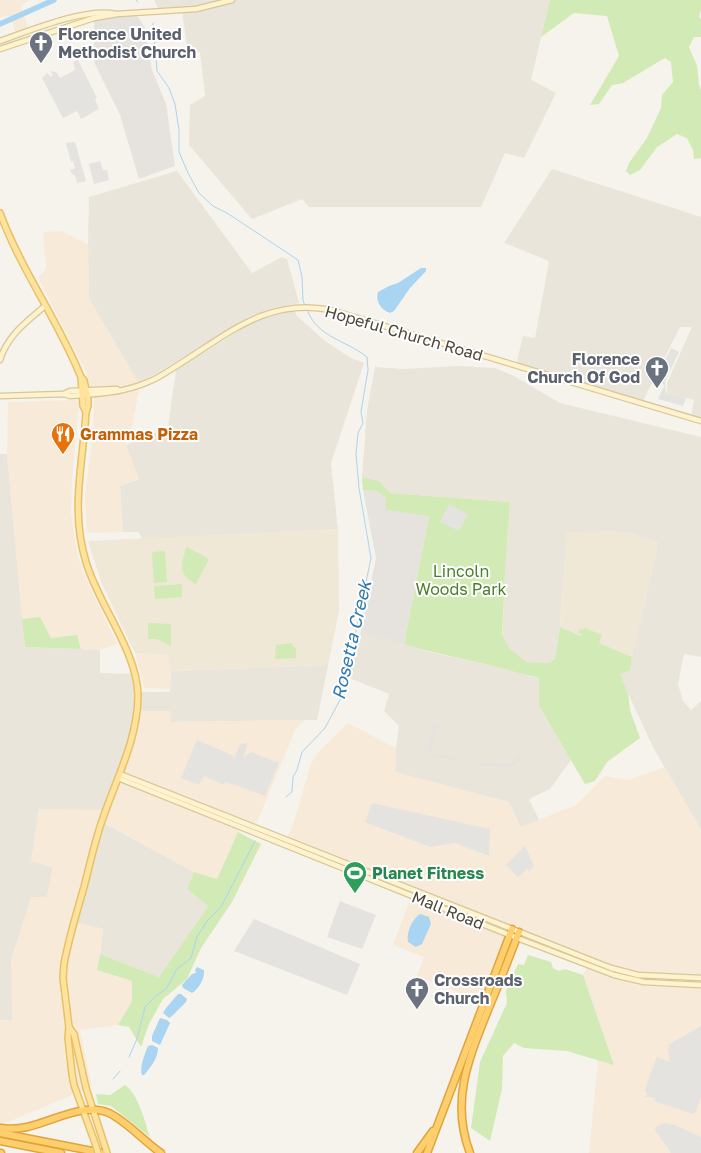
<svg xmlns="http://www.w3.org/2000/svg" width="701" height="1153" font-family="'Golos Text',sans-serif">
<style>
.residential{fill:#eae5da}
.commercial{fill:#f7ead8}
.industrial{fill:#e6e2dd}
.education{fill:#efe8d6}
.green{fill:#d2eab5}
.parking{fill:#e5e3e0}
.water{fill:#a9d4f2}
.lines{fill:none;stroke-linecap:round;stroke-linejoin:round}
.stream{stroke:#a9d4f2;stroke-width:1}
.river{stroke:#a9d4f2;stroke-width:5.5}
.secondary-casing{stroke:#d6c79b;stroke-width:7}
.primary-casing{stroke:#e6c16a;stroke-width:8}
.motorway-casing{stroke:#e0a43c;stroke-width:9}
.secondary{stroke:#fff3cd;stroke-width:4.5}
.primary{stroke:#ffe39c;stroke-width:5}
.motorway{stroke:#ffcf6e;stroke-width:6}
.primary-bridge-casing{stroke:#e6c16a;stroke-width:8;stroke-linecap:butt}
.primary-bridge{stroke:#ffe39c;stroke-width:5}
.labels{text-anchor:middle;stroke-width:4;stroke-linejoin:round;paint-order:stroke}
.worship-label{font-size:16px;font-weight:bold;fill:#5b616d;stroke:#fff;text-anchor:start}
.street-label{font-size:16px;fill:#4b4439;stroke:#fff}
.food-label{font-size:16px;font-weight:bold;fill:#c56008;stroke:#fff;text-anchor:start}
.park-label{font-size:16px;fill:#4a7f2a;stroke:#fff}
.leisure-label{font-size:16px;font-weight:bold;fill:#27864d;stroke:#fff;text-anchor:start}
.water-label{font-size:18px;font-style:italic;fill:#2e7ab2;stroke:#fff}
</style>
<rect width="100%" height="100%" fill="#f6f3ec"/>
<g class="residential">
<polygon points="154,0 550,0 531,80 556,93 524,158 505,153 481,207 309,207 302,199 252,219 189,145 190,105 205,96 200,52 188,53 182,11 160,12"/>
<polygon points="552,169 701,217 701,421 691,418 694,400 667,393 667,383 692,327 680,327 642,403 516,366 523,336 535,338 549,261 504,243"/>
<polygon points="177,171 252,273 282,257 287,259 299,303 273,308 248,317 156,374 138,382 89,299 88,244 89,197"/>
<polygon points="295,311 297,316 325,341 351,358 364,363 331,463 338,529 143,539 138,532 123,532 120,486 139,479 126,445 168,427 176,370 251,323 274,314"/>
<polygon points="458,366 495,368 514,376 560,403 701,437 701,657 684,654 678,684 683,701 691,710 701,701 701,830 653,747 619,674 630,671 632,657 658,543 625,532 567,532 560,627 555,657 549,663 520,662 502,648 505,574 510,502 390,493 379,481 362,477 367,410 375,367 403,369"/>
<polygon points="0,454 7,454 25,647 100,650 100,673 134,674 138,691 144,692 170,692 171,671 328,665 317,720 171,722 131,740 106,810 53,867 47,898 12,993 12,1021 0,1020"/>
<polygon points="364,630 429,652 504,668 531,677 546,677 539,706 571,760 550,789 529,799 539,820 521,827 508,802 395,772 396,748 399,726 384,711 389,694 347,677 361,631"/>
<polygon points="102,822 194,872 187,889 208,906 159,977 100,954 103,929 74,922"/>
</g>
<g class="commercial">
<polygon points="0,0 30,0 21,5 29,31 16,35 10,16 0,17"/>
<polygon points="61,231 88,244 89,299 140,385 132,426 126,445 139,479 120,486 123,532 87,533 85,495 93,434 94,400 86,372 38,277 44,272 46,267 43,232"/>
<polygon points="75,400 79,403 72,480 71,513 74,534 78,557 86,579 117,644 100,650 81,649 77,635 51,638 40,618 22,619 7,454 8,402"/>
<polygon points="135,653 167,655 171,671 170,689 144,688"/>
<polygon points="137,711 170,711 171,722 305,720 296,728 253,832 240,827 217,879 194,872 103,822 74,922 103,929 97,970 132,981 132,1001 118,1025 80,1030 92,1087 3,1124 0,1124 0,1021 12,1020 11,960 31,897 47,897 53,868 31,861 39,809 106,810 118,778"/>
<polygon points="348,723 396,748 395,772 509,802 521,827 576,805 605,776 628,780 665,767 701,830 701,978 623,971 286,840 293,825 311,764 318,752"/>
<polygon points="412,895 510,935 485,1003 417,976 424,957 393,945"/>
<polygon points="588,965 640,981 701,985 701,1153 589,1153 598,1060 614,1064 583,975"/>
</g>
<g class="industrial">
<polygon points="117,14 138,17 145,28 152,70 166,104 175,166 139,179 120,115 94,62 94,18"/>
<polygon points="363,490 377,491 386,498 386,510 429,515 404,644 364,631 361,631 376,558"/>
</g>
<g class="education">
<polygon points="338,529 339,611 328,665 171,671 167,655 135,653 102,584 88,541"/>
<polygon points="609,531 625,532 658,543 632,657 560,627 567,532"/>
</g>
<g class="green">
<polygon points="550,0 701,0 701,10 699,17 701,19 701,37 694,37 689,47 697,66 699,85 701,90 701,158 694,159 693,150 687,138 677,134 657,147 640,170 630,175 626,171 629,163 647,138 661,108 662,95 673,82 671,62 665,58 623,83 612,85 599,104 590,105 619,56 607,16 574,13 541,37"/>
<path d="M362 477 379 481 390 493 510 502 505 574 502 635 509 648 526 662 549 663 555 658 560 627 581 636 582 634 578 633 580 629 584 630 585 628 602 635 599 643 632 657 630 671 620 674 628 694 630 710 640 738 607 762 595 781 585 784 539 706V677C524 676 512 670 498 667 466 659 435 654 404 644L429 516 386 510V498L377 491 363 490Z"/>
<path d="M187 547 209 559 196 584C178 575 180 564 187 547Z"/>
<polygon points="165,551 167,582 154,583 152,552"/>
<polygon points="182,584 182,597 155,599 154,586"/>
<polygon points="40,617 51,638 77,635 81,649 25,647 22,619"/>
<polygon points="148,623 171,624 171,646 156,639 148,639"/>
<polygon points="291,643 296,649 296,658 275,659 276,645"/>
<polygon points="238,832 261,844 232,902 201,948 187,979 163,999 149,1024 141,1047 129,1027 118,1025 132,1001 132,981 97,970 100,954 159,977 208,906 187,889 194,872 217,879"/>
<polygon points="528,955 551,962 553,968 559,971 565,969 583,975 614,1065 567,1051 524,1048 514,1043 503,1056 502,1089 490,1141 471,1128 480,1062 507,1003 506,991 518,964 524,965"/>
<path d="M125 1085C140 1097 144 1120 150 1137L111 1106 98 1104 96 1094 110 1095Z"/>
</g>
<g class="parking">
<polygon points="78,60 97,98 95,99 99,109 81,119 77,111 63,118 42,78 47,73 51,77 53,75 50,71 56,72 60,78 75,70 73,62"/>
<polygon points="75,142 86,181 77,183 75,175 72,174 70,170 75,168 73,161 71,162 66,143"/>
<polygon points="100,161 103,170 107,170 109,180 94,184 89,164"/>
<polygon points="671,348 679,352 665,381 666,393 686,398 683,406 658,399 664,386 663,384 659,382 660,377 658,375"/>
<polygon points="449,504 468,514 459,531 440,522"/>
<polygon points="434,723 437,724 430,753 479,764 510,764 520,756 521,759 511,767 485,766 429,755 429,753 427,752"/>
<polygon points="197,740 234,756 232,764 240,744 248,743 243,758 251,752 279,763 265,796 232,784 225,782 224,785 204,776 199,785 181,778"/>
<polygon points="372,803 490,829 489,856 455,843 430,847 365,822"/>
<polygon points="525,846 534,866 529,871 527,869 518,877 506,865"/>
<polygon points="340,901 376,915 362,949 327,937"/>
<polygon points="254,919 360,964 347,995 234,951"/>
<polygon points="701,1026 701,1097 696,1112 693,1114 654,1101 656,1099 651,1097 645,1097 647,1094 645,1091 646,1087 649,1088 646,1086 657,1057 670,1062 668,1048 670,1047 668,1045"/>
<polygon points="664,1123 675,1125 701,1137 701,1153 671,1153 655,1130 656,1127"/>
</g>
<g class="water">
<path d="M421 268H426V271L410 288 394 311 390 313C381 310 375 301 378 292L389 286 398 283Z"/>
<path d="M420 914 429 917 431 924 422 944 416 947 408 942C406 933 412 919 420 914Z"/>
<path d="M197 967 204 970C205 978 199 989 192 993L183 988 182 985 192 974 196 973 195 970Z"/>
<polygon points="178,994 181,994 187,999 186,1002 172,1016 169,1018 163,1013 166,1008"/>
<polygon points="160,1018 167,1020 170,1023 160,1045 152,1041 152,1036"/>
<path d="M152 1045 158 1048C158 1058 151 1067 144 1075H142C139 1068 145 1053 148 1046Z"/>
</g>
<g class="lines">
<g class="stream">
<polyline points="136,0 138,2"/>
<polyline points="153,23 157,71 169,88 175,104 179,130 179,152 188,173 199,193 213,206 227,213 298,260 302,277 303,300 305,306"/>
<path d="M286 797 292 792 293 777 297 770 302 752 325 728 342 696 345 660 355 636 371 558 359 488 356 454 358 433 363 423 361 412 368 370 367 357C346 340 318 338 307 310"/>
<polyline points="129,1057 137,1039 145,1007 157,995 166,989 177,969 191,958 197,937 207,921 221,907 255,841"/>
<polyline points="113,1079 120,1071"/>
</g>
<polyline class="river" points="0,24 54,0"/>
<g class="secondary-casing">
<g id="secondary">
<path d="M0 41C29 31 86 7 116 14"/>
<polyline points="0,49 94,18 117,14 196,9 232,0"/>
<path d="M0 360C7 336 27 321 45 306"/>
<polyline points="64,394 70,391 117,389 118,391"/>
<path d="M0 396 64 394 70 396C97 394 123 393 148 382 159 378 168 371 178 365 228 334 268 297 331 310L701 421"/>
<polyline points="120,774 611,968 638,975 701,978"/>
<polyline points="118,778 517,938 614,975 644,982 701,985"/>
</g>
</g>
<g class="primary-casing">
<g id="primary">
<path d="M0 213C21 270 58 320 81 377L84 380 88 399V406L86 412C83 464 70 510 86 562 98 604 137 651 138 695 138 738 117 777 103 818 95 840 90 864 84 887 77 912 69 937 64 964L63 978 69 1027 68 1038 72 1074 74 1085 96 1146"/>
<polyline points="81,377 83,406 86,412"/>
<polyline points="69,1027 74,1034 86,1088 107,1153"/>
</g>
</g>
<g class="motorway-casing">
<g id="motorway">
<path d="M0 1128C9 1129 18 1129 27 1127 51 1122 84 1102 109 1113 126 1121 145 1142 161 1153"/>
<polyline points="0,1133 102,1153"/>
<polyline points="0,1141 61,1153"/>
<polyline points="0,1153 1,1153"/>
<polyline points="417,1153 433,1131"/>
<polyline points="427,1153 512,929"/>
<path d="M470 1153C450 1101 469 1058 488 1010 499 984 509 958 519 932"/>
</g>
</g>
<use href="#secondary" class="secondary"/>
<use href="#primary" class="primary"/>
<use href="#motorway" class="motorway"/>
<g class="primary-bridge-casing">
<polyline id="primary-bridge" points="96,1146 98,1153"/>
</g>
<use href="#primary-bridge" class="primary-bridge"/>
</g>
<defs>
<g id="church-pin" transform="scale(1.25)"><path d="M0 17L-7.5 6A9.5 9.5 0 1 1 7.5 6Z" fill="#6b7280" stroke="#fff"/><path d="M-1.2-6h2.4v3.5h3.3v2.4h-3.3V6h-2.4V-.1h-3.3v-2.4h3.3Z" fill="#fff"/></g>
<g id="restaurant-pin" transform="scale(1.25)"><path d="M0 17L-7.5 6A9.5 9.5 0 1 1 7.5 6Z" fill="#e8710a" stroke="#fff"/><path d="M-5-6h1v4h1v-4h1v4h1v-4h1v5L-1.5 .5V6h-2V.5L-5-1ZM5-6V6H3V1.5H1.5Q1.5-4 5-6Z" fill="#fff"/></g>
<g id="stadium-pin" transform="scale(1.25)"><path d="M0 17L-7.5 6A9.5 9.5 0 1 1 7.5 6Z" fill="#2e9e5b" stroke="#fff"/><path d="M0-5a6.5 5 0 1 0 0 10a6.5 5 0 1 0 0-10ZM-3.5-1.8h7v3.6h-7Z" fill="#fff"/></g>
</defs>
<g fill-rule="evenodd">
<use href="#church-pin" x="41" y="43"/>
<use href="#church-pin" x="657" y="368"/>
<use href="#restaurant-pin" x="63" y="434"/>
<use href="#stadium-pin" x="355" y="873"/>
<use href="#church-pin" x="417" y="989"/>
</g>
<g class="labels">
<g class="worship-label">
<text x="58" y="40">Florence United<tspan x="58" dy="18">Methodist Church</tspan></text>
<text x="640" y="365" text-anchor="end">Florence<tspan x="640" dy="18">Church Of God</tspan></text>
<text x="434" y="986">Crossroads<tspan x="434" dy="18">Church</tspan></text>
</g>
<g class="street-label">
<text transform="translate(404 333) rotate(16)" y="6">Hopeful Church Road</text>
<text transform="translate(448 910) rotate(22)" y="6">Mall Road</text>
</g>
<g class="food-label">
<text x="80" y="440">Grammas Pizza</text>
</g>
<g class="park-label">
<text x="461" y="577">Lincoln<tspan x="461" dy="18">Woods Park</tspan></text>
</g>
<g class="leisure-label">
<text x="372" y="879">Planet Fitness</text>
</g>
<g class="water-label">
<text transform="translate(352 640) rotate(-77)" y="6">Rosetta Creek</text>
</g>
</g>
</svg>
